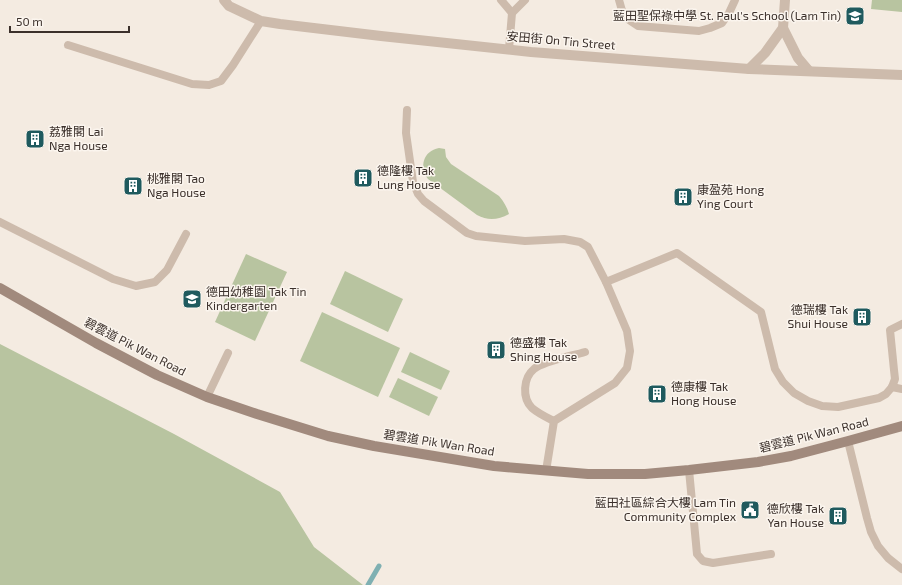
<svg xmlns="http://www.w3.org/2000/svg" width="902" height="585" font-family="'Exo 2','Noto Sans TC',sans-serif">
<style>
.green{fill:#b8c4a0}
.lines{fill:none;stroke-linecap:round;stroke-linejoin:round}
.stream{stroke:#7fb0b2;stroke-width:5}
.lane{stroke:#cdbbac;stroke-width:8}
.street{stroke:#cdbbac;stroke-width:10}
.secondary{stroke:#a18a7d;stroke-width:10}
.labels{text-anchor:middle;stroke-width:3;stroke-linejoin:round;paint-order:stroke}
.poi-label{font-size:12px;fill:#3b302b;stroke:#fbf5ee;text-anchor:start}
.street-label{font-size:12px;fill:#3b302b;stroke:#fbf5ee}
</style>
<rect width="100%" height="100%" fill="#f4ebe1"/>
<g class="green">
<polygon points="872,0 902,0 902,12 871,9"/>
<path d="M439 148 445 149 446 157 451 164 499 196C504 202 507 207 509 214 498 220 488 221 477 215L428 179C419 167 423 151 439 148Z"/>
<polygon points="246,254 287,272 255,341 215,322"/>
<polygon points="345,271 403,299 388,332 330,304"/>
<polygon points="322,312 400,348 378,397 300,361"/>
<polygon points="0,344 174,434 280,492 314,547 363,585 0,585"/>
<polygon points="410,352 450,371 441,390 401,372"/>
<polygon points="398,378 438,397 429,416 389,397"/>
</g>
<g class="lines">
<polyline class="stream" points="368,585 379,566"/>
<g class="lane">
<polyline points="501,0 512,13"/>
<polyline points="619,0 623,14 629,20 638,26 699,31 710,28 722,23 729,13 735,0"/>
<polyline points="68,45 192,84 209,85 221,81 233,65 261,21"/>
<polyline points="509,49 512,13 525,0"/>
<polyline points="407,110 406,133 413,182 418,194 424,201 467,233 476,236 525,241 564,239 580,242 588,247 606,282 627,331 630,351 627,368 615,383 554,421 546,471"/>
<polyline points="0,222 113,279 136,286 155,282 167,270 186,234"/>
<polyline points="606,282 677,253 761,312 775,369 783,382 794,393 808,401 822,406 838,407 879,398 886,394 892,387 895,379 894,370 890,330 902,324"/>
<polyline points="892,387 902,389"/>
<polyline points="207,397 228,353"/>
<path d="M554 421C546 417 539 414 532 408 522 398 523 378 534 369 543 361 572 356 585 352"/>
<polyline points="848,441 867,518 871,532 878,546 888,558 902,569"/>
<polyline points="689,470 697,554 703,561 713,563 771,554"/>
</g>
<g class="street">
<polyline points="224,0 229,6 261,21 280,24 381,36 531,52 749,69 902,75"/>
<polyline points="783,28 798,58 809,71"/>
<polyline points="749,69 765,53 783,28 785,0"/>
</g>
<polyline class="secondary" points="0,288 96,343 157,375 207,397 257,414 328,436 374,446 494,466 588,474 645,474 689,470 758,462 791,456 848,441 902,426"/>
</g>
<defs>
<g id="school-square" transform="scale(1)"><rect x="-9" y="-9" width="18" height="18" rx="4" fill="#1f5a5e" stroke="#fbf5ee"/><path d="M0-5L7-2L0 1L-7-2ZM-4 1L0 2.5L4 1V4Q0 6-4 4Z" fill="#fff"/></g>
<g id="building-square" transform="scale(1)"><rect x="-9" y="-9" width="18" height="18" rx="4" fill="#1f5a5e" stroke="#fbf5ee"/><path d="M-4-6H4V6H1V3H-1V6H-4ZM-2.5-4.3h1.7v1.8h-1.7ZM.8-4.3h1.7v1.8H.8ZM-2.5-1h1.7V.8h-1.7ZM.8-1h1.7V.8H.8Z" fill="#fff"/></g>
<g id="civic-square" transform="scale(1)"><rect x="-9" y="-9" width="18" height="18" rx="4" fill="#1f5a5e" stroke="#fbf5ee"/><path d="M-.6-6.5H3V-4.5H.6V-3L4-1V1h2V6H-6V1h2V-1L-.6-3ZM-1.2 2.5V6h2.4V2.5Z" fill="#fff"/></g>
</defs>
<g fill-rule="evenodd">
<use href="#school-square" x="855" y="16"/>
<use href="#building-square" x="35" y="139"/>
<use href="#building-square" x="363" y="178"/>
<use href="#building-square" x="133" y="186"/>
<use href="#building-square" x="683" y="197"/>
<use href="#school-square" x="192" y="299"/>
<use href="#building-square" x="862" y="317"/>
<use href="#building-square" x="496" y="350"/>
<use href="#building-square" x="657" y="394"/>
<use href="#civic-square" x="750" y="510"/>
<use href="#building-square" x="838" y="516"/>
</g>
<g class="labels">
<g class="poi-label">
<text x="841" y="20" text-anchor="end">藍田聖保祿中學 St. Paul's School (Lam Tin)</text>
<text x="49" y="136">荔雅閣 Lai<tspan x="49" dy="14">Nga House</tspan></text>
<text x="377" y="175">德隆樓 Tak<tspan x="377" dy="14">Lung House</tspan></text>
<text x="147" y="183">桃雅閣 Tao<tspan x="147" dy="14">Nga House</tspan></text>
<text x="697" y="194">康盈苑 Hong<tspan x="697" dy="14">Ying Court</tspan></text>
<text x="206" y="296">德田幼稚園 Tak Tin<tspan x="206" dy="14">Kindergarten</tspan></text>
<text x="848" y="314" text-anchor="end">德瑞樓 Tak<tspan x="848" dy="14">Shui House</tspan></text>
<text x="510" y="347">德盛樓 Tak<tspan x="510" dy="14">Shing House</tspan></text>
<text x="671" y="391">德康樓 Tak<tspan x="671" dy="14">Hong House</tspan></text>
<text x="736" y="507" text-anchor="end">藍田社區綜合大樓 Lam Tin<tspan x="736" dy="14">Community Complex</tspan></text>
<text x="824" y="513" text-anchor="end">德欣樓 Tak<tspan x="824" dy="14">Yan House</tspan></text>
</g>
<g class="street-label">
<text transform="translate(561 41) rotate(5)" y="4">安田街 On Tin Street</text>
<text transform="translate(135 347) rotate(27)" y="4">碧雲道 Pik Wan Road</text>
<text transform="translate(814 435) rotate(-14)" y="4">碧雲道 Pik Wan Road</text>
<text transform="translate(439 443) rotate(9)" y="4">碧雲道 Pik Wan Road</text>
</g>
</g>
<path d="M10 26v6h119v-6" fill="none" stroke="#3b302b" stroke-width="2"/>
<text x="16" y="26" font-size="12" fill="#3b302b" stroke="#fbf5ee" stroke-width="3" paint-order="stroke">50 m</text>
</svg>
